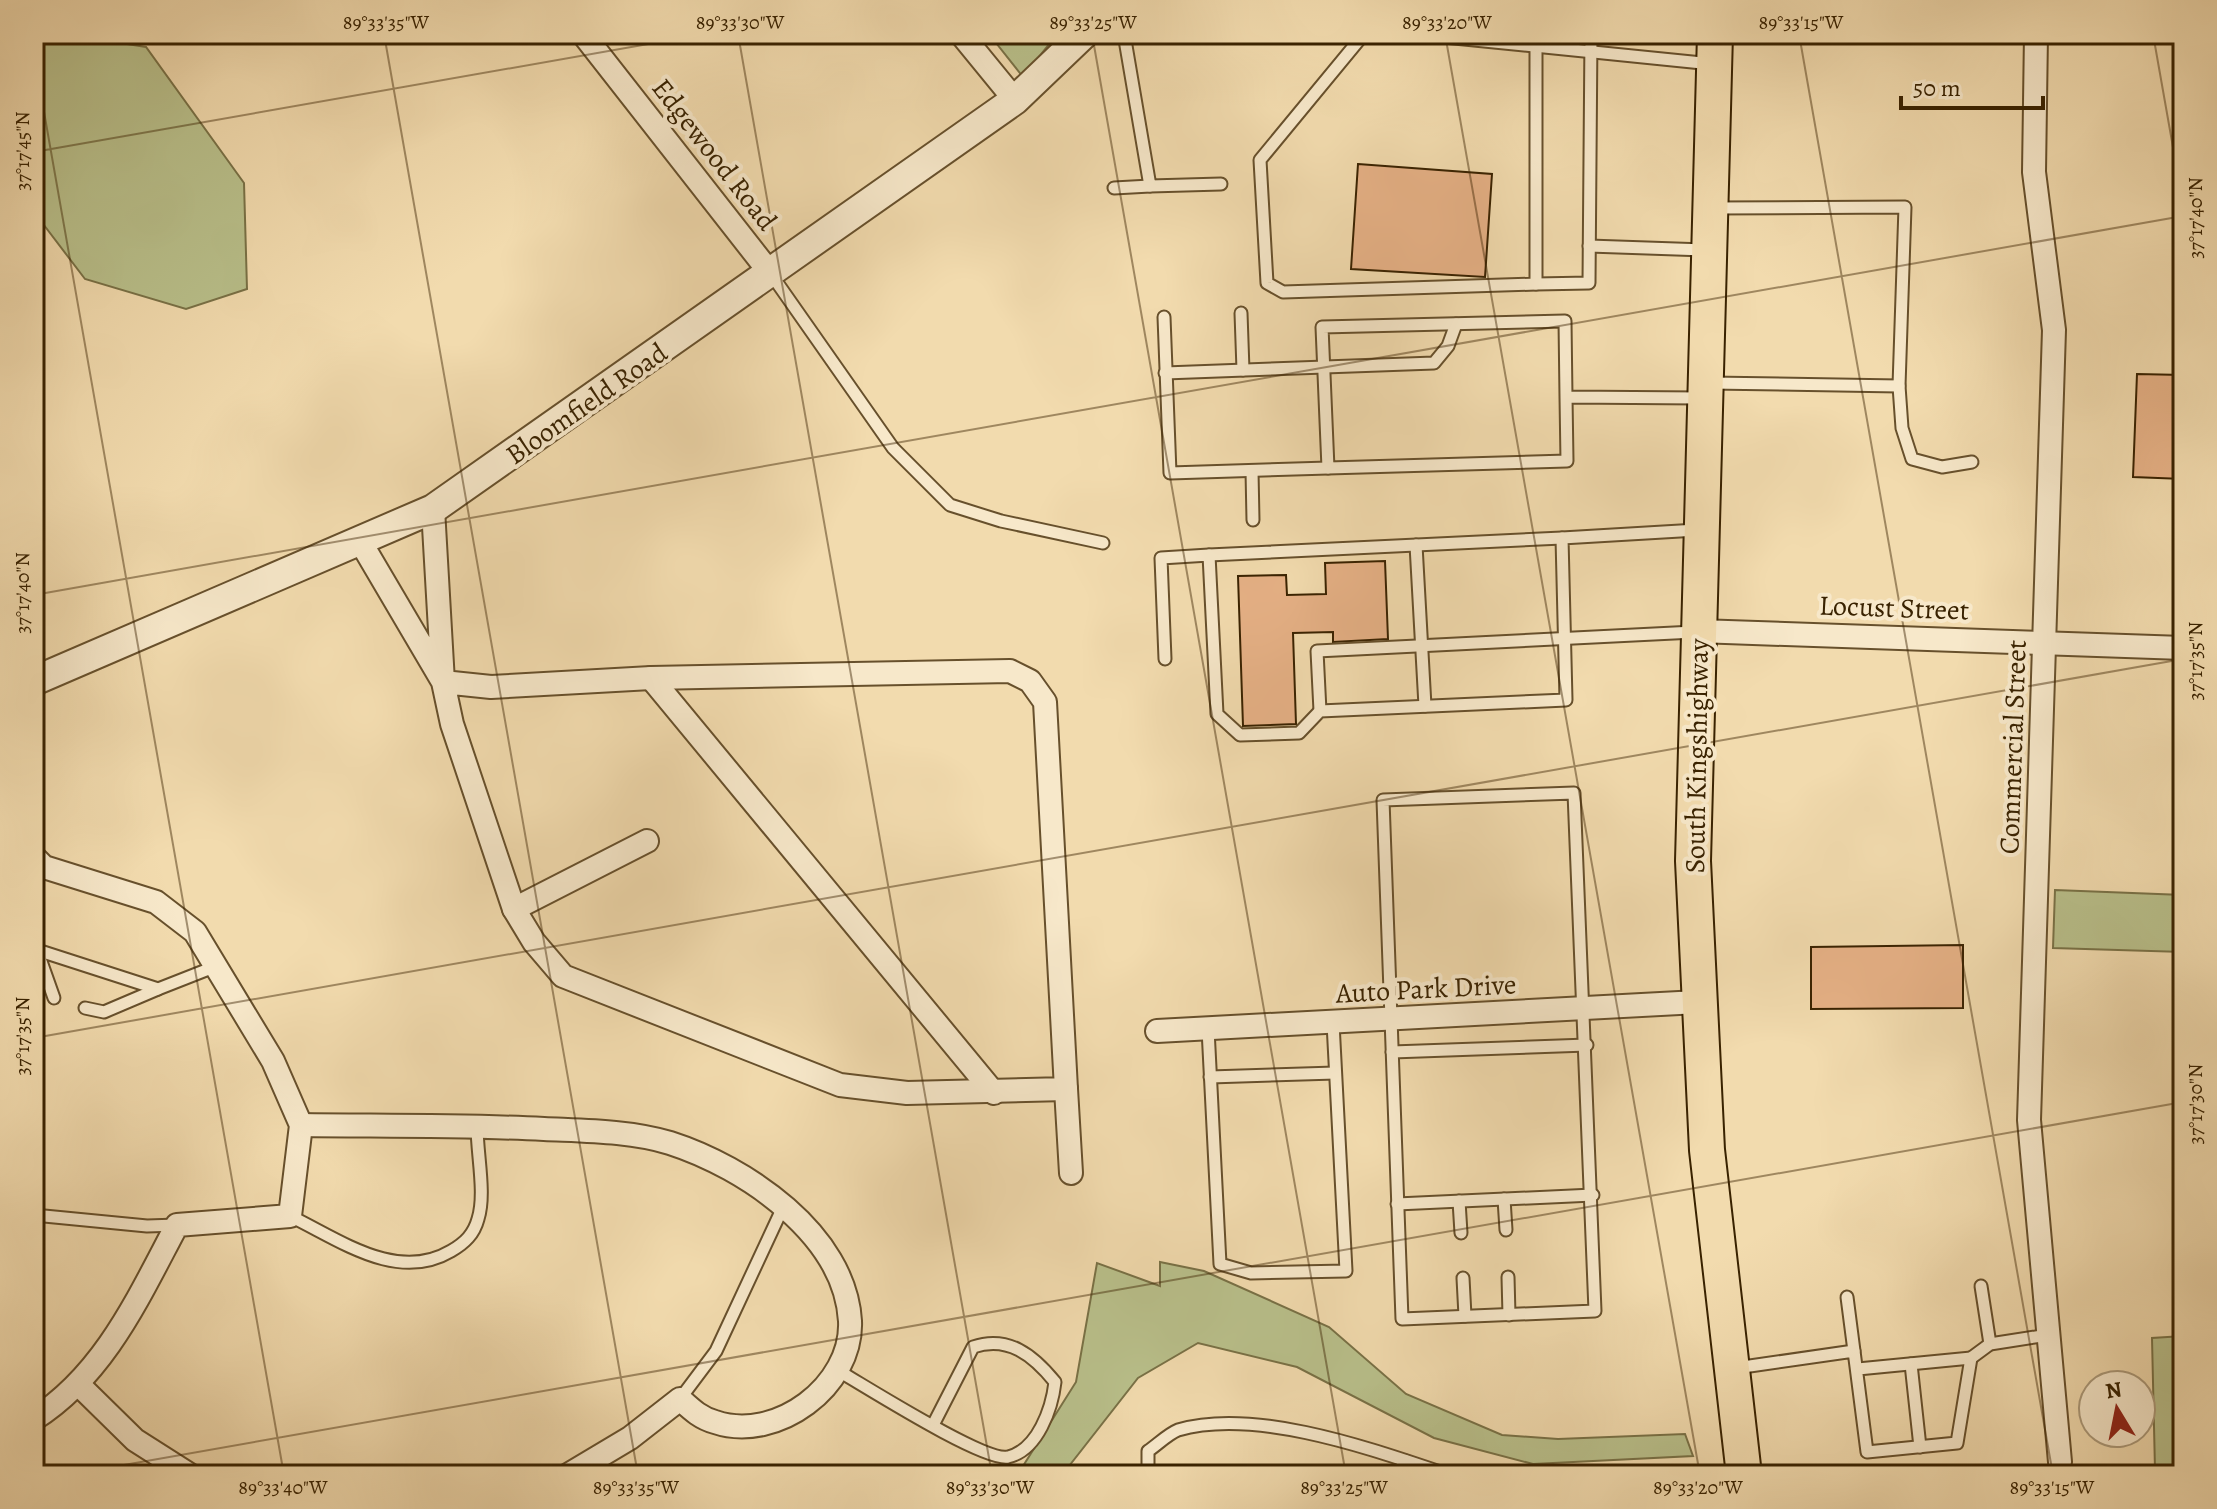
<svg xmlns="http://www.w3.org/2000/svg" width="2217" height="1509" font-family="Alegreya,serif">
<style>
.green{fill:#b9c08b;stroke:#797146;stroke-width:2}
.building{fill:#e6b186;stroke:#392200;stroke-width:2}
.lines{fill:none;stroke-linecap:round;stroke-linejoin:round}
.service-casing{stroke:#67502c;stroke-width:15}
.minor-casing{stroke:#67502c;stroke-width:26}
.tertiary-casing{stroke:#67502c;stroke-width:32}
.primary-casing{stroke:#392200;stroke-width:38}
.service{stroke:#f7e8ca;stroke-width:11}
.minor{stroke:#f7e8ca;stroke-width:22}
.tertiary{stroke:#f7e8ca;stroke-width:28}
.primary{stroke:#f2dbae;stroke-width:34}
.ticks{fill:none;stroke:#392200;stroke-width:2;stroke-opacity:0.45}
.labels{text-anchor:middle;stroke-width:8;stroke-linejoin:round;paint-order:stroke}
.street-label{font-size:28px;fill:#392200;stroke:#f7e8ca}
.neatline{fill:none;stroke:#392200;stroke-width:3}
.ticks-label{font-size:20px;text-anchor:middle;fill:#392200}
</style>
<rect width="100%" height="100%" fill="#f2dbae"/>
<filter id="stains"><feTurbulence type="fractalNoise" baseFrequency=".0025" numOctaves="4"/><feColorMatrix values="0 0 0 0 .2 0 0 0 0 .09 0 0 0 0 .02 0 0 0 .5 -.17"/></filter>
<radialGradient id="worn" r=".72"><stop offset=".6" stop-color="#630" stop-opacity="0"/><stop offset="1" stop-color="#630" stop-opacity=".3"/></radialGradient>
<g class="green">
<polygon points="34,34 63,34 146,47 244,183 247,289 186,309 85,279 34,212"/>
<polygon points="989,34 1057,34 1023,77"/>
<polygon points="2055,890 2183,895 2183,952 2053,948"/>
<polygon points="1160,1262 1204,1271 1329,1327 1406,1394 1502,1435 1558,1439 1685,1434 1693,1456 1533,1464 1434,1438 1297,1367 1198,1343 1138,1378 1062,1475 1012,1475 1023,1466 1076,1382 1097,1263 1160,1286"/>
<polygon points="2183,1336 2183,1466 2155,1470 2152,1338"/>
</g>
<g class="building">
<polygon points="1358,164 1492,174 1485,277 1351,269"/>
<polygon points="2137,374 2183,375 2183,479 2133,477"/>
<polygon points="1385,561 1388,639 1333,642 1333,632 1293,633 1296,724 1243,726 1238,576 1286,575 1287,595 1326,594 1325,563"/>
<polygon points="1963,945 1963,1008 1811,1009 1811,947"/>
</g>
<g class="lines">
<g class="service-casing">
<g id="service">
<polyline points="1124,34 1150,186 1221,184"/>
<polyline points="1364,34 1260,160 1267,283 1283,292 1536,284 1536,46"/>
<polyline points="1414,34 1712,64"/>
<polyline points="1114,188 1150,186"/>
<polyline points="1589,246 1705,250"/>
<polyline points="771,274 893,448 950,505 1001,521 1103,543"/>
<polyline points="1536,284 1589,283 1591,34"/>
<polyline points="1241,313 1243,370"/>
<polyline points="1164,317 1170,473 1328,468"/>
<polyline points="1165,373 1434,363 1448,346 1456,324"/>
<polyline points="1710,383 1899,386 1905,207 1713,208"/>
<polyline points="1899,386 1902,428 1912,459 1942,467 1972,462"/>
<polyline points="1566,397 1567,461 1328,468 1322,327 1565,321 1566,397 1700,398"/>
<polyline points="1252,471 1253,520"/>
<polyline points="1416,545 1425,706"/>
<polyline points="1209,555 1562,538"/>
<polyline points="1165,659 1161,558 1209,555 1217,714 1240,735 1299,733 1320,711 1566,700 1562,538 1697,530"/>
<polyline points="1320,711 1317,651 1694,632"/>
<polygon points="1574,793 1595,1311 1402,1319 1383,800"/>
<polyline points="34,949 158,989 214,967"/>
<polyline points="37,950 54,998"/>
<polyline points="85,1008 104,1012 158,989"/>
<polyline points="1208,1029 1220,1264 1251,1273 1346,1271 1333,1023"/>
<polyline points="1392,1052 1587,1045"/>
<polyline points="1210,1077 1335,1073"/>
<polyline points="1504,1199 1506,1230"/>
<polyline points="1459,1201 1461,1233"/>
<polyline points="1397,1204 1593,1195"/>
<polyline points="34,1215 147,1226 177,1225"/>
<path d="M290 1216C340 1240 397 1283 451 1251 465 1243 474 1234 478 1219 486 1194 477 1155 477 1126"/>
<polyline points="1508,1277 1509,1315"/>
<polyline points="1463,1278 1465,1316"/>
<polyline points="1981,1286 1990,1344"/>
<polyline points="1847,1297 1854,1351"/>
<polyline points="1971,1358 1990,1344 2048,1335"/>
<polyline points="1911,1364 1920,1447"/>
<polyline points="1736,1368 1854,1351 1867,1452 1957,1443 1971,1358 1858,1369"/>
<path d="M837 1370C865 1386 984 1462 1008 1457 1038 1450 1052 1408 1055 1382 1033 1355 1008 1335 973 1347L933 1425"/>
<polyline points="680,1399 716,1351 784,1205"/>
<path d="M1148 1475V1451C1157 1445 1168 1434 1178 1430 1256 1407 1374 1450 1449 1475"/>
<polyline points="1395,1475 1406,1461"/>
</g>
</g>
<g class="minor-casing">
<g id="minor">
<polyline points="583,34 771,274"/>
<polyline points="961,34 1015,100"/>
<polyline points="2036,34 2034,172 2054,330 2029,1120 2060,1462"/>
<polyline points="360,541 443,682 491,687 651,678 1010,671 1030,681 1045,702 1066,1089 907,1093 840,1085 563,976 534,942 514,909 452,724 443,682 433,509"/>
<polyline points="1698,631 2183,648"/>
<polyline points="651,678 994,1093"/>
<path d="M34 857 44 867 156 902 195 932 273 1061 301 1125 290 1216 177 1225C139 1296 105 1374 34 1419"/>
<polyline points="514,909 647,841"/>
<polyline points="1157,1031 1698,1002"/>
<polyline points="1066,1089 1071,1173"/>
<path d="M301 1125C382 1126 463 1125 544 1129 585 1131 631 1131 670 1143 745 1167 845 1234 850 1321 853 1386 776 1443 715 1422 700 1418 691 1409 680 1399L630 1438 568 1475"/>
<polyline points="78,1384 135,1440 190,1475"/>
</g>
</g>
<g class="tertiary-casing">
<polyline id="tertiary" points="34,681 433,509 1015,100 1084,34"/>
</g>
<g class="primary-casing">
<polyline id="primary" points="1715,34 1693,861 1707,1150 1744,1475"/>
</g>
<use href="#service" class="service"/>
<use href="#minor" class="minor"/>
<use href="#tertiary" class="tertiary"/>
<use href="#primary" class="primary"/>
</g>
<path class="ticks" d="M384 34 638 1475M738 34 992 1475M1092 34 1346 1475M1445 34 1700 1475M1799 34 2053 1475M2153 34 2183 204M34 55 284 1475M34 152 705 34M34 595 2183 216M34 1038 2183 659M67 1475 2183 1102"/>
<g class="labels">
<g class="street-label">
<text transform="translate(715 154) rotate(52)" y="10">Edgewood Road</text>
<text transform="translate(586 403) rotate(-35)" y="10">Bloomfield Road</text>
<text transform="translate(1894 607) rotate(2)" y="10">Locust Street</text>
<text transform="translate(2012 747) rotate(-88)" y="10">Commercial Street</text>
<text transform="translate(1696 756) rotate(-89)" y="10">South Kingshighway</text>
<text transform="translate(1426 988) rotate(-3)" y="10">Auto Park Drive</text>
</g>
</g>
<rect width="2217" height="1509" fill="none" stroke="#f2dbae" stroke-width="88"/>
<g transform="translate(2117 1409) rotate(350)"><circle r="38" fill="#f7e8ca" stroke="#ab9979" stroke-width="2"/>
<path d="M0-6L14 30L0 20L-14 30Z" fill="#8f2418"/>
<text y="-12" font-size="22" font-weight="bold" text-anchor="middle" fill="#392200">N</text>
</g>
<path d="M1901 96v12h142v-12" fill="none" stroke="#392200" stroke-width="4"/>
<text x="1913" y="96" font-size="24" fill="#392200" stroke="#f7e8ca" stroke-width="6" paint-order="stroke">50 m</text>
<rect x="44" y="44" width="2129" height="1421" class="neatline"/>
<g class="ticks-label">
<text x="386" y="29">89°33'35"W</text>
<text x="740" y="29">89°33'30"W</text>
<text x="1093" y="29">89°33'25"W</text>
<text x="1447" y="29">89°33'20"W</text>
<text x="1801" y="29">89°33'15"W</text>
<text transform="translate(22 151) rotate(-90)" y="7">37°17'45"N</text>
<text transform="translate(2195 218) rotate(-90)" y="7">37°17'40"N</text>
<text transform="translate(22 593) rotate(-90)" y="7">37°17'40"N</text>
<text transform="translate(2195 661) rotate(-90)" y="7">37°17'35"N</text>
<text transform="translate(22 1036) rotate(-90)" y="7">37°17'35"N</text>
<text transform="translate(2195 1104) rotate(-90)" y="7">37°17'30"N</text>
<text x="283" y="1494">89°33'40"W</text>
<text x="636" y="1494">89°33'35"W</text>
<text x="990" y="1494">89°33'30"W</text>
<text x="1344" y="1494">89°33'25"W</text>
<text x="1698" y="1494">89°33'20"W</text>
<text x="2052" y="1494">89°33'15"W</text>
</g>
<rect width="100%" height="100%" filter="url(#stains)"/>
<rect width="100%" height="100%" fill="url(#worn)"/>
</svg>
